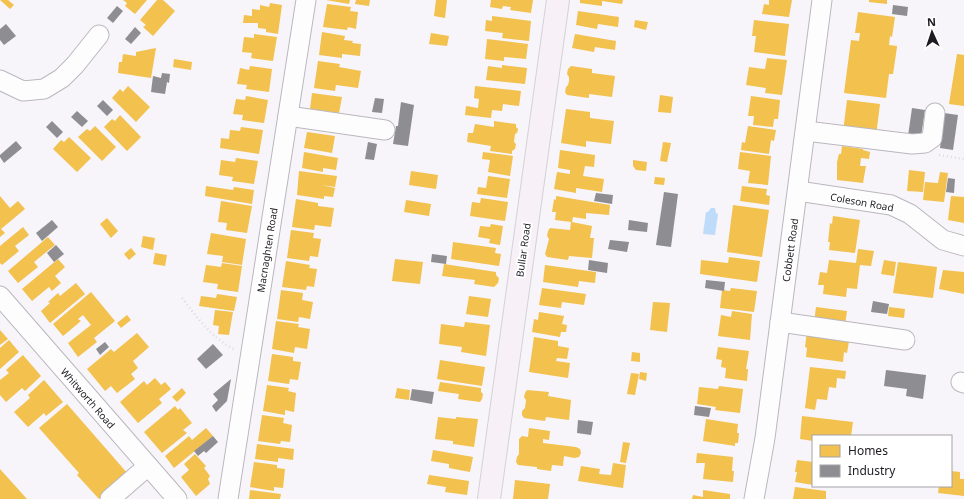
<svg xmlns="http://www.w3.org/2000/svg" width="964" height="499" font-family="'Noto Sans',sans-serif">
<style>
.water{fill:#bedbfa}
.homes{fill:#f2c14e}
.industry{fill:#8d8d92}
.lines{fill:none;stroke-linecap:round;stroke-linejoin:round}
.minor-casing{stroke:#bab7bd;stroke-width:21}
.major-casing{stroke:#d3d2d5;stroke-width:24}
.path{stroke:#dddbde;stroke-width:2.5;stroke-dasharray:1 3;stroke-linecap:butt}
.minor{stroke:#fefdfe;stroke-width:19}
.major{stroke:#f7f0f7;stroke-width:22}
.labels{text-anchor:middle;stroke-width:4;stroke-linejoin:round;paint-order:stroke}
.street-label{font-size:10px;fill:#1e1a21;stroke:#fff}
</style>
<rect width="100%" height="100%" fill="#f7f4fa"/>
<polygon class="water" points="711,208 715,208 716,213 718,214 715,235 703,234 706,212 708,212"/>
<g class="homes">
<polygon points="0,0 8,0 14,5 10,9"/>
<polygon points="123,0 147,0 135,14 125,6 127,3"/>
<polygon points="157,0 163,0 175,11 153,36 143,27 146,25 140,20"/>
<polygon points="326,0 350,0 349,4"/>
<polygon points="356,0 370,0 369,6 355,4"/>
<polygon points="436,0 447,0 445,18 434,16"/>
<polygon points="491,0 533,0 531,13 510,10 511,7 503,6 502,9 490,7"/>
<polygon points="580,0 623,0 622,4 602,1 602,6 580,3"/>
<polygon points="769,0 792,0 789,17 762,14 764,4 769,5"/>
<polygon points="869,0 887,0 887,4 869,2"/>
<polygon points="270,3 282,5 278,34 266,32 266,29 258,28 258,23 243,23 244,15 252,16 252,9 260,10 260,5 269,7"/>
<polygon points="327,4 351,7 350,11 358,12 356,29 348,27 347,30 323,27"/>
<polygon points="578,11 619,17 618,27 598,24 597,29 576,25"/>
<polygon points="858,12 895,17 892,37 890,36 889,45 897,46 897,47 893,74 889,74 886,98 844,93 851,40 859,41 860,33 855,33"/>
<polygon points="492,16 531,21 529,41 502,38 503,33 485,31 486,20 492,21"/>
<polygon points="635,20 648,22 646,30 634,27"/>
<polygon points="754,20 789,24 785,56 754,52 756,36 752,36"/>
<polygon points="322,32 345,36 344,40 353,41 352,43 361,44 360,56 342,54 342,58 319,55"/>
<polygon points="431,33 449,36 447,46 429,44"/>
<polygon points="254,34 277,37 273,61 251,58 252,53 242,52 244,37 254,38"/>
<polygon points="575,34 616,41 615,50 595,47 594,52 572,48"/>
<polygon points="487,39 528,44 526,59 504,57 504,61 485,59"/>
<polygon points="156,48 151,78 118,73 119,62 122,62 123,54 136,56 136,52"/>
<polygon points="957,54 964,55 964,106 949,104"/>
<polygon points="767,58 787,60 782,95 765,93 766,88 746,85 749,67 765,69"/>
<polygon points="174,59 192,62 191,70 173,67"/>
<polygon points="318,61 340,64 339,67 361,71 358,88 336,85 335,91 314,88"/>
<polygon points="502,65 527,68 525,84 486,80 488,66 502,68"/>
<polygon points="250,66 272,69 269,92 246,89 247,85 237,84 240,68 249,70"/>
<polygon points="571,66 592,69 592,73 615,76 612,97 589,94 589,98 567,95 565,92 566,87 568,85 569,81 569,77 567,74 568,69"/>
<polygon points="128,86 150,107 136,122 112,98 120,89 123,92"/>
<polygon points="475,86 521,91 519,106 503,104 502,111 492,110 491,118 465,115 466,106 478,108 479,99 474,98"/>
<polygon points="312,93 342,97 339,113 310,109"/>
<polygon points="660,95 673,97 671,113 658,112"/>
<polygon points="246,96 268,100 264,123 242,120 243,115 233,114 236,99 245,100"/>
<polygon points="751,96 780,100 778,119 774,119 773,127 753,125 754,116 748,116"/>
<polygon points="847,100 880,104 876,136 843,132"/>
<polygon points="566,109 590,112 590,118 614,121 611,144 586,141 586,147 561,143"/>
<polygon points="120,115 141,137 127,151 104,127 112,119 115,121"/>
<polygon points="494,121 516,124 516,127 518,129 517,133 515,134 514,142 516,144 515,149 512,151 512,154 490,151 491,146 467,142 468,133 473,133 475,124 494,127"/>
<polygon points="95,126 116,147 102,161 78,137 87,129 90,131"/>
<polygon points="748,126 776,130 774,141 771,140 769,154 741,150 742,142 745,143"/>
<polygon points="241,127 263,130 259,154 220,148 221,138 229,139 230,130 240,131"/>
<polygon points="307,132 335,136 332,153 304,148"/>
<polygon points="69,137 91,158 77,172 53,149 61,140 64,142"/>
<polygon points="663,142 671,143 667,162 660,161"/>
<polygon points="842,146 863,149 863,150 870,152 869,159 861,158 860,166 866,166 863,183 837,180 837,162 839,154 841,154"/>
<polygon points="560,150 595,155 594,167 585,166 583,176 604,179 602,192 576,188 576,193 554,189 557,172 570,174 570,170 558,168"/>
<polygon points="304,152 338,158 336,170 323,168 323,172 302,168"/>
<polygon points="483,152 513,156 510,176 488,172 490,160 482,159"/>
<polygon points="740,152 771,156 768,185 748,183 750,171 738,169"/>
<polygon points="236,158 258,161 254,184 232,181 233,177 219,175 221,160 235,162"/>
<polygon points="633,160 647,162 646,171 636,170 633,166"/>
<polygon points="909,170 925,172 923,192 907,191"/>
<polygon points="299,171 337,176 335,187 321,185 335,188 333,197 324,196 324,199 297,195"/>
<polygon points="411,171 438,175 436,189 409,185"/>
<polygon points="940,172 948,173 944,202 923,200 925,182 938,183"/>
<polygon points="488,176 510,179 507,198 477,194 478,187 486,188"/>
<polygon points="655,177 665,178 664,185 654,184"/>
<polygon points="206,186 233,190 234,187 254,190 252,204 205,196"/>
<polygon points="742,186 767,189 766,195 770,196 769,205 740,201"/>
<polygon points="0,196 10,208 18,201 25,209 1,229 5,233 0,237"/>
<polygon points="556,196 610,205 609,215 586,213 586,219 573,217 572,222 592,226 590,238 594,238 592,258 569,256 568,260 547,257 545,254 549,239 547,236 548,231 550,228 570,230 571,222 555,220 556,212 552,212 554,199 556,200"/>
<polygon points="951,196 964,197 964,223 948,220"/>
<polygon points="481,198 508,202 505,221 470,216 472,202 480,203"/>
<polygon points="296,199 318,203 318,206 334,208 331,227 315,225 314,230 292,227"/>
<polygon points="406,200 431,204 429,216 404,212"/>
<polygon points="221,201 252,206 247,233 226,230 227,223 218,222"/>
<polygon points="733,205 769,210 762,257 727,252"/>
<polygon points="833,216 860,220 855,253 829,250 830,242 828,242 830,223 832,224"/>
<polygon points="107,218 118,231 111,238 100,224"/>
<polygon points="491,224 503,226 500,245 489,243 490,239 478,237 480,226 490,227"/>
<polygon points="23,227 29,235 15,246 19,251 2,265 0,263 0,246"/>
<polygon points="291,230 314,233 313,238 321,239 318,257 310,256 309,261 287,258"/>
<polygon points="211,233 246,239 242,265 222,262 223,256 207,254"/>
<polygon points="143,236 155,238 153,250 141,247"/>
<polygon points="48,237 55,245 34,262 38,267 18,283 8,271"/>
<polygon points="453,242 496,248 495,253 501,254 499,266 451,259"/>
<polygon points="131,248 136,254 129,260 124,254"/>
<polygon points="858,249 874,251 871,266 860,265 857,289 847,288 846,297 823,294 824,285 818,285 820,272 827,273 829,260 856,263"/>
<polygon points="155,253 167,255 165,266 153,264"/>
<polygon points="729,257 760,261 757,282 700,274 701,260 728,263"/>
<polygon points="58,259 65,267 55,276 61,283 52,291 49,287 32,301 22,289"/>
<polygon points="395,259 423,262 420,284 392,281"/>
<polygon points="884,260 896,262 894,276 881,274"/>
<polygon points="286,261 310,265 309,268 317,269 314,287 307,286 306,290 282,287"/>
<polygon points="898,262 937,267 933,298 893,293"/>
<polygon points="222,263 242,266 238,292 217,289 218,284 203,282 206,265 221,267"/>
<polygon points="444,264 496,272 496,275 499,278 498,283 494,287 474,284 475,280 442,276"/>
<polygon points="545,265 596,272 595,283 579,281 578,287 543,282"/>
<polygon points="943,270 964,272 964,294 939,289"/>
<polygon points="76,283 85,294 50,323 41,311 50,303 48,302 58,293 60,296"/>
<polygon points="542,288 586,294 584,305 562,302 561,308 539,305"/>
<polygon points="731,288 757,291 754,312 720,308 722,290 730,291"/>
<polygon points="281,290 303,293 302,300 313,302 310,319 299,317 298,322 277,319"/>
<polygon points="91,292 115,321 94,338 97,342 78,357 68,343 91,325 83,315 78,319 81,321 63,336 53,324"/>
<polygon points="217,294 237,297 234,311 199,306 201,296 216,298"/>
<polygon points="469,296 491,299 488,317 466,314"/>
<polygon points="653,302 670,303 667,332 650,330"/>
<polygon points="816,307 847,311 843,340 849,341 847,353 844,352 843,362 806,357 807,348 805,347 807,331 813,331"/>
<polygon points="889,307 905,309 904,318 888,316"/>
<polygon points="215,310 233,312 229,335 218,334 219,326 213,325"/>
<polygon points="732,311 752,314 750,340 718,336 721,315 731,317"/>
<polygon points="539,312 564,316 562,324 567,325 566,332 561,332 560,337 532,332 534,319 538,320"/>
<polygon points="127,315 131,320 121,328 117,323"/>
<polygon points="276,321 299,324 298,327 310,329 307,349 295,347 294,353 272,349"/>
<polygon points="465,322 490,325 486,356 461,352 462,347 439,344 441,324 464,327"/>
<polygon points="0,330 8,339 0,345"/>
<polygon points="137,333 149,347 133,361 138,368 131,374 135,379 117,393 111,386 105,391 87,369 111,349 114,352"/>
<polygon points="534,337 558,341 558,346 569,348 567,359 557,358 556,361 570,363 568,378 529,372"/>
<polygon points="9,340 19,352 0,369 0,348"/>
<polygon points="718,347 749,351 746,369 748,369 747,381 725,378 726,368 721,367 722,360 716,359"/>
<polygon points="632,352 640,353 640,362 631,361"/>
<polygon points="272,354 293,357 293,361 301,362 298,380 290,379 289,384 268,381"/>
<polygon points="23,355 41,376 25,391 22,388 6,402 0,395 0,380 9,373 6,370"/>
<polygon points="440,360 485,367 482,386 437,379"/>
<polygon points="810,367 846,371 845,379 837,378 836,388 829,387 827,400 817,399 815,410 805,408"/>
<polygon points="640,372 647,373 646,381 639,379"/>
<polygon points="631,373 639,374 635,395 627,394"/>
<polygon points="155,378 161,385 165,382 171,389 159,399 162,403 138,423 120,402 144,381 147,385"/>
<polygon points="44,380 63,402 46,416 44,413 28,427 14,412 30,398 28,395"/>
<polygon points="440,382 481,388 481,392 483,394 482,399 480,402 458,399 459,394 438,391"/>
<polygon points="267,385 289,388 288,391 296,393 294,412 285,410 285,415 263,411"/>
<polygon points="719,386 743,389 740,413 715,410 716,407 697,404 699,387 718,389"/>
<polygon points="182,388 186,393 177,402 172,397"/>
<polygon points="397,388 410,390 409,400 395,398"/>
<polygon points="527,390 549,392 548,396 571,400 569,420 546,417 545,421 524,418 522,415 522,411 525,408 526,400 524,397 525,393"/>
<polygon points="67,404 128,474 99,499 77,475 79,473 39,428"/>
<polygon points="175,406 178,410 180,408 192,423 183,430 187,433 162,453 144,432"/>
<polygon points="262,415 284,418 283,423 292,425 290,442 281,441 280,444 258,441"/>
<polygon points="802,416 853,422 851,436 813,436 813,441 800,439"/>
<polygon points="438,417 456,419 456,417 478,419 474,447 453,444 453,441 435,439"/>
<polygon points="706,419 738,424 737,433 739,433 738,443 735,443 735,446 703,441"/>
<polygon points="206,428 213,436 174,468 165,456 189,436 192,440"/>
<polygon points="529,428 550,431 549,440 543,439 543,443 576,447 580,449 581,453 579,457 574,458 564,456 563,466 552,465 551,471 537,469 537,467 518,465 516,462 517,457 519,454 519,439 522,436 528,437"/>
<polygon points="623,442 630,443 626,463 620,462"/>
<polygon points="257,444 294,449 293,460 278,458 278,462 255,459"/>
<polygon points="433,450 473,457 470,472 449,468 449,464 431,461"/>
<polygon points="697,453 733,457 732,471 734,471 733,482 703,479 705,463 696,463"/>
<polygon points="195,454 206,466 204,468 210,476 208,479 210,484 196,496 181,477 189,470 184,464"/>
<polygon points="797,460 813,462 813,485 795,482 797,472 795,472"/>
<polygon points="254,462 277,465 277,468 285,469 283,488 274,487 274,491 250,487"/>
<polygon points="613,463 626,465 623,488 578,481 581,466 600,469 599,474 611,475"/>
<polygon points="0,469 27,499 0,499"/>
<polygon points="951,471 960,472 960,479 964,479 964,496 938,493 939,486 951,486"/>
<polygon points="429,475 469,481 467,495 445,492 446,487 427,484"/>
<polygon points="515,480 550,484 548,499 513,499"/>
<polygon points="795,487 826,491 826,499 793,499"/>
<polygon points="250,490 281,494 280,499 249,499"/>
<polygon points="703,490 730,494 730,499 692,499 693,495 703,497"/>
</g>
<g class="industry">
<polygon points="893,5 908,7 907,16 892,14"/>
<polygon points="117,6 123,11 113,23 107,18"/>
<polygon points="6,24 16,36 4,45 0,40 0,29"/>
<polygon points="135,27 141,33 131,44 125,39"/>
<polygon points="162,73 170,74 169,83 167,82 165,94 151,92 153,76 161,78"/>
<polygon points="375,98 384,99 382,113 372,112"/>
<polygon points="103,100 113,110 107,116 97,106"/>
<polygon points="401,102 414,105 408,146 393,144 396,126 398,126"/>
<polygon points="912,108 925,110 921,137 908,136"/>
<polygon points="77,111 88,121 82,127 71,117"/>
<polygon points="944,113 958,115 953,150 940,148"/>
<polygon points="52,121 63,132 57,138 46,127"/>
<polygon points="16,141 22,148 4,163 0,157 0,155"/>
<polygon points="368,142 377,144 374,160 365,159"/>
<polygon points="948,178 955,179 954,193 946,192"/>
<polygon points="664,192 678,194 671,247 656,245"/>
<polygon points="596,193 613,195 612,204 594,201"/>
<polygon points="52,220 58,227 42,241 36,233"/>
<polygon points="629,220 648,223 647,232 628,230"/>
<polygon points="610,240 629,242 627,252 608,249"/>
<polygon points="56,245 64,254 54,262 47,253"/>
<polygon points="432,254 447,256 446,264 431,262"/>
<polygon points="589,260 608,263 607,273 588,270"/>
<polygon points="706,280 725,282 724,291 705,288"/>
<polygon points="873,301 889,304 887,314 871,312"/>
<polygon points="105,342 109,347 100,355 96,349"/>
<polygon points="213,344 223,355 206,369 197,359"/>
<polygon points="886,370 926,375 923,399 906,396 907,389 884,386"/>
<polygon points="231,379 227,401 216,412 212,406 218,400 213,394"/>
<polygon points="412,389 434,392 432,404 410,400"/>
<polygon points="695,406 711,408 709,417 694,415"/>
<polygon points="578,420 593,422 591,435 577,433"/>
<polygon points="213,436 218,442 206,453 204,451 198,456 194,451"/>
</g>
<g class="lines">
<g class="minor-casing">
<g id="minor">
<polyline points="0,80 23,91 44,89 62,78 75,65 99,35"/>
<polyline points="288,116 385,130"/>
<polyline points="806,131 912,144 925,143 932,138 935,113"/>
<polyline points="798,191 891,205 910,214 943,240 964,246"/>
<polyline points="0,296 177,499"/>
<polyline points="780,322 905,340"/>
<polyline points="961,382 964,383"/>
<polyline points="110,499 148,466"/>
<polyline points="228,499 306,0"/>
<polyline points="754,499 765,438 822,0"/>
</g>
</g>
<g class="major-casing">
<polyline id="major" points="489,499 558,0"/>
</g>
<g class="path">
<polyline points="939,155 964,159"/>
<path d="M182 298C197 317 211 338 234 349"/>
</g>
<use href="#minor" class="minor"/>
<use href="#major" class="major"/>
</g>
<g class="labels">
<g class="street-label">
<text transform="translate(862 202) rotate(10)" y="4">Coleson Road</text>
<text transform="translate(267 250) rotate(-81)" y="4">Macnaghten Road</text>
<text transform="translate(523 250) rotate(-82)" y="4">Bullar Road</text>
<text transform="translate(790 250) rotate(-82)" y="4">Cobbett Road</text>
<text transform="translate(88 398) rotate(49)" y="4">Whitworth Road</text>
</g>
</g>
<rect x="812" y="435" width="140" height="52" fill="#ffffff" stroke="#a5a3a6"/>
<rect x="820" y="445" width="20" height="12" fill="#f2c14e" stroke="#a5a3a6"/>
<text x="848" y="455" font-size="12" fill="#1e1a21">Homes</text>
<rect x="820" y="465" width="20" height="12" fill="#8d8d92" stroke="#a5a3a6"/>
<text x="848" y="475" font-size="12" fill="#1e1a21">Industry</text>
<g transform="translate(932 32) rotate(357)" stroke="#ffffff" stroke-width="3" paint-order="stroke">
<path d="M0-3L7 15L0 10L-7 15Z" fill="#1e1a21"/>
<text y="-6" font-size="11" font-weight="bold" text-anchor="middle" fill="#1e1a21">N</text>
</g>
</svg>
